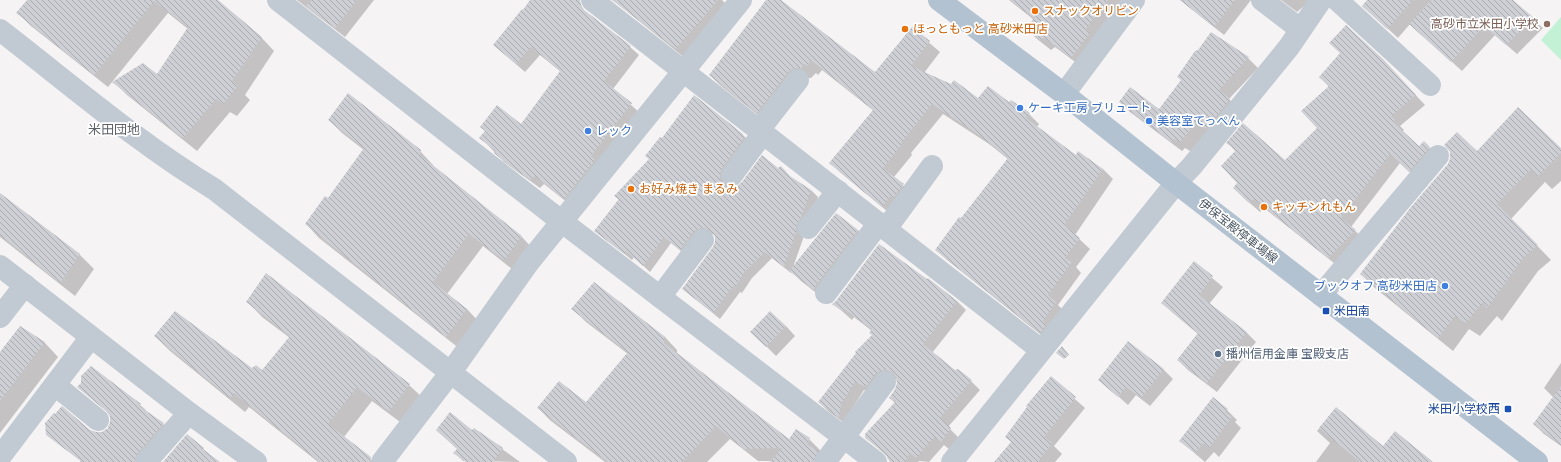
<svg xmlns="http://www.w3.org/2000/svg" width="1561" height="462" font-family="Rubik,'Noto Sans JP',sans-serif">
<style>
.park{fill:#c3f1d5}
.shadow{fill:#0003}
.building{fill:url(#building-back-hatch)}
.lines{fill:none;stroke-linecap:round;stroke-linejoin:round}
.minor{stroke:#c1cad2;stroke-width:22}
.major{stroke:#b3c2d1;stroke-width:22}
.food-dot{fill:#e8710a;stroke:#fff;stroke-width:1.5}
.education-dot{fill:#8d6e63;stroke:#fff;stroke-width:1.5}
.shop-dot{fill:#3f7fe0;stroke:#fff;stroke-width:1.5}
.transit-dot{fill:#1a4fb4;stroke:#fff;stroke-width:1.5}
.service-dot{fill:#5c6f8a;stroke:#fff;stroke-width:1.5}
.labels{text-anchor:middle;stroke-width:3.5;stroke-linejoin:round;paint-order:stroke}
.food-label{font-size:12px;fill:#c56008;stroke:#fff;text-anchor:start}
.education-label{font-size:12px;fill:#785e54;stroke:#fff;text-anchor:end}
.shop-label{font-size:12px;fill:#366cbe;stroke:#fff;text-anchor:start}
.street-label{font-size:12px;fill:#4a5661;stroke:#fff}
.transit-label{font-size:12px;fill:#164399;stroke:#fff;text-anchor:start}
.service-label{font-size:12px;fill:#4e5e75;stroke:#fff;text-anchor:start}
.neighbourhood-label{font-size:13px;fill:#5f6368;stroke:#fff}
</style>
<defs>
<pattern id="building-back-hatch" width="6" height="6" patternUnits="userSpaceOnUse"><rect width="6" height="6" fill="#cdcfd5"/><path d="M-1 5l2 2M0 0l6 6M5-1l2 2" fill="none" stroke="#a8abb0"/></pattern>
</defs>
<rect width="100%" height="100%" fill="#f5f3f3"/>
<polygon class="park" points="1561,17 1561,60 1541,40"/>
<g class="shadow">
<polygon points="28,0 217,0 261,37 274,51 245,95 250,100 237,116 230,112 197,151 127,95 114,82 158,75 188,29 168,13 108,87 31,26 18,13"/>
<polygon points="297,0 374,0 345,37"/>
<polygon points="532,0 562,0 630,47 639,55 613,89 640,113 573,207 544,184 540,188 504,162 481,138 521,126 561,72 540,55 525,72 494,45"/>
<polygon points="613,0 722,0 730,8 686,59"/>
<polygon points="767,0 779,0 876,74 912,28 940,52 924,73 979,100 1009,104 1011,101 1029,114 1039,124 1037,127 1076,157 1103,169 1113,179 1075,235 1090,249 1076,267 1081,273 1058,305 1066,313 1050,342 947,260 937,250 1008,159 989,144 943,114 911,153 912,155 894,177 913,195 893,216 841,173 831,163 874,111 822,70 818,75 816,73 811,78 804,78 767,122 721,86 710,75"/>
<polygon points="1009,0 1133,0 1082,67 1055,47 1051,50 1037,39 1027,29 1034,20"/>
<polygon points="1180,0 1251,0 1224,35"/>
<polygon points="1281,0 1311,0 1297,12"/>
<polygon points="1368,0 1511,0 1543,28 1517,54 1495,35 1462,71 1410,24 1398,38 1373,15"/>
<polygon points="1199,51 1248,58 1258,68 1229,99 1239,110 1190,151 1185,148 1182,151 1130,112 1120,102 1160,110 1182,81"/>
<polygon points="1392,70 1425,105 1400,126 1404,130 1402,132 1419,147 1424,143 1439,157 1419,180 1400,163 1351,227 1365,240 1339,267 1264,208 1260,212 1244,198 1238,183 1236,152 1228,143 1285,162 1319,128 1329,87 1320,77"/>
<polygon points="329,120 420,151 433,165 433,167 521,236 534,250 517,273 483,246 447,294 467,309 480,323 460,349 319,238 306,224 328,200 364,150 342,133"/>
<polygon points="742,134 749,141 726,181 727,187 738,187 778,170 811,190 818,197 809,222 802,233 803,239 792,270 858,230 867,240 824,299 801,281 791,271 791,273 772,258 752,278 742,293 740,292 720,319 683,289 714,248 716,241 715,235 713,234 705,235 687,256 671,243 650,272 634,257 632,260 596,231 619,200 615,196"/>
<polygon points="1561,149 1561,181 1552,189 1545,182 1511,219 1551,260 1538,271 1502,321 1497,316 1480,336 1469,329 1453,351 1375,288 1361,274 1477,153"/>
<polygon points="0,195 80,255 94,269 75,296 0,237"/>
<polygon points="1194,263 1223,287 1209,304 1246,332 1256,342 1217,392 1188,370 1178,360 1198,334 1173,313 1163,303"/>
<polygon points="957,301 966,310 932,353 955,371 971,381 980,390 948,427 959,438 950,450 944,445 929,462 919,461 918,462 891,462 886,455 866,438 895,403 890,398 898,384 898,379 889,379 875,395 864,390 849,413 848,426 828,411 819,402 873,335 872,331 854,317 852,320 834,304"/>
<polygon points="248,302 409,385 424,399 404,425 372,401 344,437 373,462 318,462 249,407 245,412 170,351 155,336 262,372 290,338 262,317"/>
<polygon points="573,309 664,336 677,350 677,354 789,440 809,439 822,452 828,462 758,461 730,439 707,462 605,462 551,421 538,408 586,403 628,354 586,322"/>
<polygon points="786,326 795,336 776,356 752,332"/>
<polygon points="20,328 45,343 58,357 0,433 0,353"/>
<polygon points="1129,343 1164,370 1173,379 1150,406 1136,395 1128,405 1100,380"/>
<polygon points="1561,363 1561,446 1544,434 1534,424 1554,398 1544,388"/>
<polygon points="1051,378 1085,408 1054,446 1062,454 1055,462 996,462 1012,442"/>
<polygon points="140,405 146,410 145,412 163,424 169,429 141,462 80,462 80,460 47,434 90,431 95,433 102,433"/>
<polygon points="1336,409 1383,447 1396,432 1433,462 1316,462 1330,443 1317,431"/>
<polygon points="1227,410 1237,420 1235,422 1241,428 1219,457 1214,452 1205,462 1180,441"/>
<polygon points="475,429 520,462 463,461 455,453"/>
</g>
<g class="building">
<polygon points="27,0 218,0 262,37 232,81 238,86 223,104 216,99 183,138 112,82 143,63 157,74 188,27 154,1 94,75 16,13"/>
<polygon points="312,0 357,0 335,28 306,6"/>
<polygon points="530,0 580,0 581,5 584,10 631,46 604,81 632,103 591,156 595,160 564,199 535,176 531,180 514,169 494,153 496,151 479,138 485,131 480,127 497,105 521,124 560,71 531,47 516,64 493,45 522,9 523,10"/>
<polygon points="612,0 718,0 676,49"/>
<polygon points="766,0 781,0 875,72 912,27 930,41 911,66 951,84 954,80 978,98 988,86 1009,102 1011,100 1030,113 1026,118 1076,155 1078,151 1103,169 1064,225 1080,238 1065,258 1072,262 1048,295 1056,302 1043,321 1046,325 1040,333 935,250 959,217 961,218 1008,158 978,134 932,104 901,143 902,144 883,168 904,184 893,198 890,196 882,207 829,163 873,110 811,60 807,66 805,64 801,68 794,68 788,72 757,113 709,75"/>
<polygon points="1010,0 1108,0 1085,30 1090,33 1071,58 1045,38 1040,40 1026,29 1034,18"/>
<polygon points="1180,0 1235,0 1214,27"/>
<polygon points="1367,0 1413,0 1387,29 1362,6"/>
<polygon points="1431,0 1513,0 1534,18 1506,45 1484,26 1451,62 1409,24"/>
<polygon points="1346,25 1383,59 1416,95 1391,116 1395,120 1393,122 1419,146 1424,141 1430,147 1409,172 1390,154 1341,218 1356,230 1328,258 1254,199 1249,203 1233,188 1237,183 1221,166 1236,150 1226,143 1243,123 1285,160 1317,128 1301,111 1329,86 1319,77 1340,53 1329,43"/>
<polygon points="1211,32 1249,57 1219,90 1230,99 1206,129 1197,122 1180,142 1175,139 1171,142 1119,102 1130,87 1159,109 1181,80 1177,77 1195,51 1198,50"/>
<polygon points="348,93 421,150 420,155 522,236 504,260 469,234 433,282 467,309 446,337 305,224 325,196 328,198 364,148 328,120"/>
<polygon points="694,95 743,134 742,135 744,138 722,168 720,173 720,180 724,185 730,187 737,186 742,182 762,155 778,168 781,166 790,176 811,190 802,215 796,226 796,232 784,267 765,252 745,271 735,287 733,286 713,313 682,289 713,247 715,242 715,236 710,230 704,228 698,229 693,232 680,250 664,237 643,266 626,251 624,254 594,231 619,199 614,196 649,159 645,156 660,137 662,138"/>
<polygon points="1518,107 1561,148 1561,153 1538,176 1531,169 1497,204 1538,245 1524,257 1487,308 1483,302 1466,323 1455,316 1438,338 1360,274 1411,207 1448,164 1450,159 1450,152 1444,145 1457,132 1477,151"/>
<polygon points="0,193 80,254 60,283 0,235"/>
<polygon points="836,213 858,230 816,285 814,290 789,271"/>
<polygon points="879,244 927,279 928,278 957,301 923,344 955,370 958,369 972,380 940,418 951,428 941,442 934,437 916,458 910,453 905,462 890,462 884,452 865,438 865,434 896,401 889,398 895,390 897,383 896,377 892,372 886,370 880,371 875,374 866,387 855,382 841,404 839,418 818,402 856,353 855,352 872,335 869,333 872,329 844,309 842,311 832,304 836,301"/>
<polygon points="1194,261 1213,276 1199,295 1247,332 1207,383 1177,360 1198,333 1161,303"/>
<polygon points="266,273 410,384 389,411 357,387 328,424 371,457 370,462 320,462 234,393 230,398 154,336 175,311 252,368 256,365 262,370 290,336 246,302"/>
<polygon points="594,282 664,336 664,343 789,439 796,429 810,438 807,444 818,451 813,462 770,462 782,448 744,449 716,426 682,462 608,462 537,408 559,381 586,402 628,352 571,309"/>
<polygon points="770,311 786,326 766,347 750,332"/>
<polygon points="20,326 45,342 0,401 0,352"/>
<polygon points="1128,341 1164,369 1141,398 1126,387 1118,397 1098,380"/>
<polygon points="1062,346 1069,355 1064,359 1056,353"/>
<polygon points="91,366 141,404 139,406 164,423 137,454 134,462 82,462 46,435 45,423 54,413 55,414 62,406 90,430 96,432 102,432 108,428 110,422 110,416 106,411 77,387 81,383 81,376"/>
<polygon points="1051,376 1076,397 1044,437 1052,443 1038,462 994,462 1011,442 1005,437 1027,407 1026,406"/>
<polygon points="1561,386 1561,445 1533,424"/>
<polygon points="1213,397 1228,409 1225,412 1232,417 1209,448 1203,443 1195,453 1179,441"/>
<polygon points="1336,407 1383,446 1395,431 1432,462 1360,462 1319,428"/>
<polygon points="450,412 472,430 474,428 503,448 493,462 466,462 453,453 457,449 436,430"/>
<polygon points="187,434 204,448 203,449 220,462 163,462"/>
</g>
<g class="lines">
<g class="minor">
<polyline points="278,0 561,221 876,462"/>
<polyline points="592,0 1041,350"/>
<polyline points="1262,0 1300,29"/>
<polyline points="1337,0 1430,85"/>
<path d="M0 30C70 84 138 143 214 189L566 462"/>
<polyline points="1064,94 1134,0"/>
<polyline points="759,130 798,80"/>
<polyline points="732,175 763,133"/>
<polyline points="808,228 838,191"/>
<polyline points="886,229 932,166"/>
<polyline points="0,266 189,413 256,462"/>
<polyline points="826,293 879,223"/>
<polyline points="1321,295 1438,156"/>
<polyline points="660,297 703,240"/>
<polyline points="0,317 25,285"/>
<polyline points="55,385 98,420"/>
<polyline points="0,457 91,337"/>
<polyline points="146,462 189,413"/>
<polyline points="382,462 451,372 529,262 741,0"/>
<polyline points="825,462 885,382"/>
<polyline points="952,462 1176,183 1192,166 1289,47 1321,0"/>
</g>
<polyline class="major" points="939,0 1064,94 1176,183 1537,462"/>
</g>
<g class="food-dot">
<circle cx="1035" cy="11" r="4"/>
<circle cx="905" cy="29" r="4"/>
<circle cx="631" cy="189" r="4"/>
<circle cx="1264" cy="207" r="4"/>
</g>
<circle class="education-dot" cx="1547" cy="24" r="4"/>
<g class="shop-dot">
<circle cx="1020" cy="108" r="4"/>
<circle cx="1149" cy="121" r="4"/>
<circle cx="588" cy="131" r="4"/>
<circle cx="1445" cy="286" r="4"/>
</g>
<g class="transit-dot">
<rect x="1322" y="307" width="8" height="8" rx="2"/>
<rect x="1504" y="405" width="8" height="8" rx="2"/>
</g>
<circle class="service-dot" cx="1218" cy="354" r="4"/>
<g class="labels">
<g class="food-label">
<text x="1043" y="15">スナックオリビン</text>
<text x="913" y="33">ほっともっと 高砂米田店</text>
<text x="639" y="193">お好み焼き まるみ</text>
<text x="1272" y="211">キッチンれもん</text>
</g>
<g class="education-label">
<text x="1539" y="28">高砂市立米田小学校</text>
</g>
<g class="shop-label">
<text x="1028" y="112">ケーキ工房 ブリュート</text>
<text x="1157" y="125">美容室てっぺん</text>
<text x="596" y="135">レック</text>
<text x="1437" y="290" text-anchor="end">ブックオフ 高砂米田店</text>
</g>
<g class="street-label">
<text transform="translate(1238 231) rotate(38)" y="4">伊保宝殿停車場線</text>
</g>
<g class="transit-label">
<text x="1334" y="315">米田南</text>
<text x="1500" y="413" text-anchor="end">米田小学校西</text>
</g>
<g class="service-label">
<text x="1226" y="358">播州信用金庫 宝殿支店</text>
</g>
<g class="neighbourhood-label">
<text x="114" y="134">米田団地</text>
</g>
</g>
</svg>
